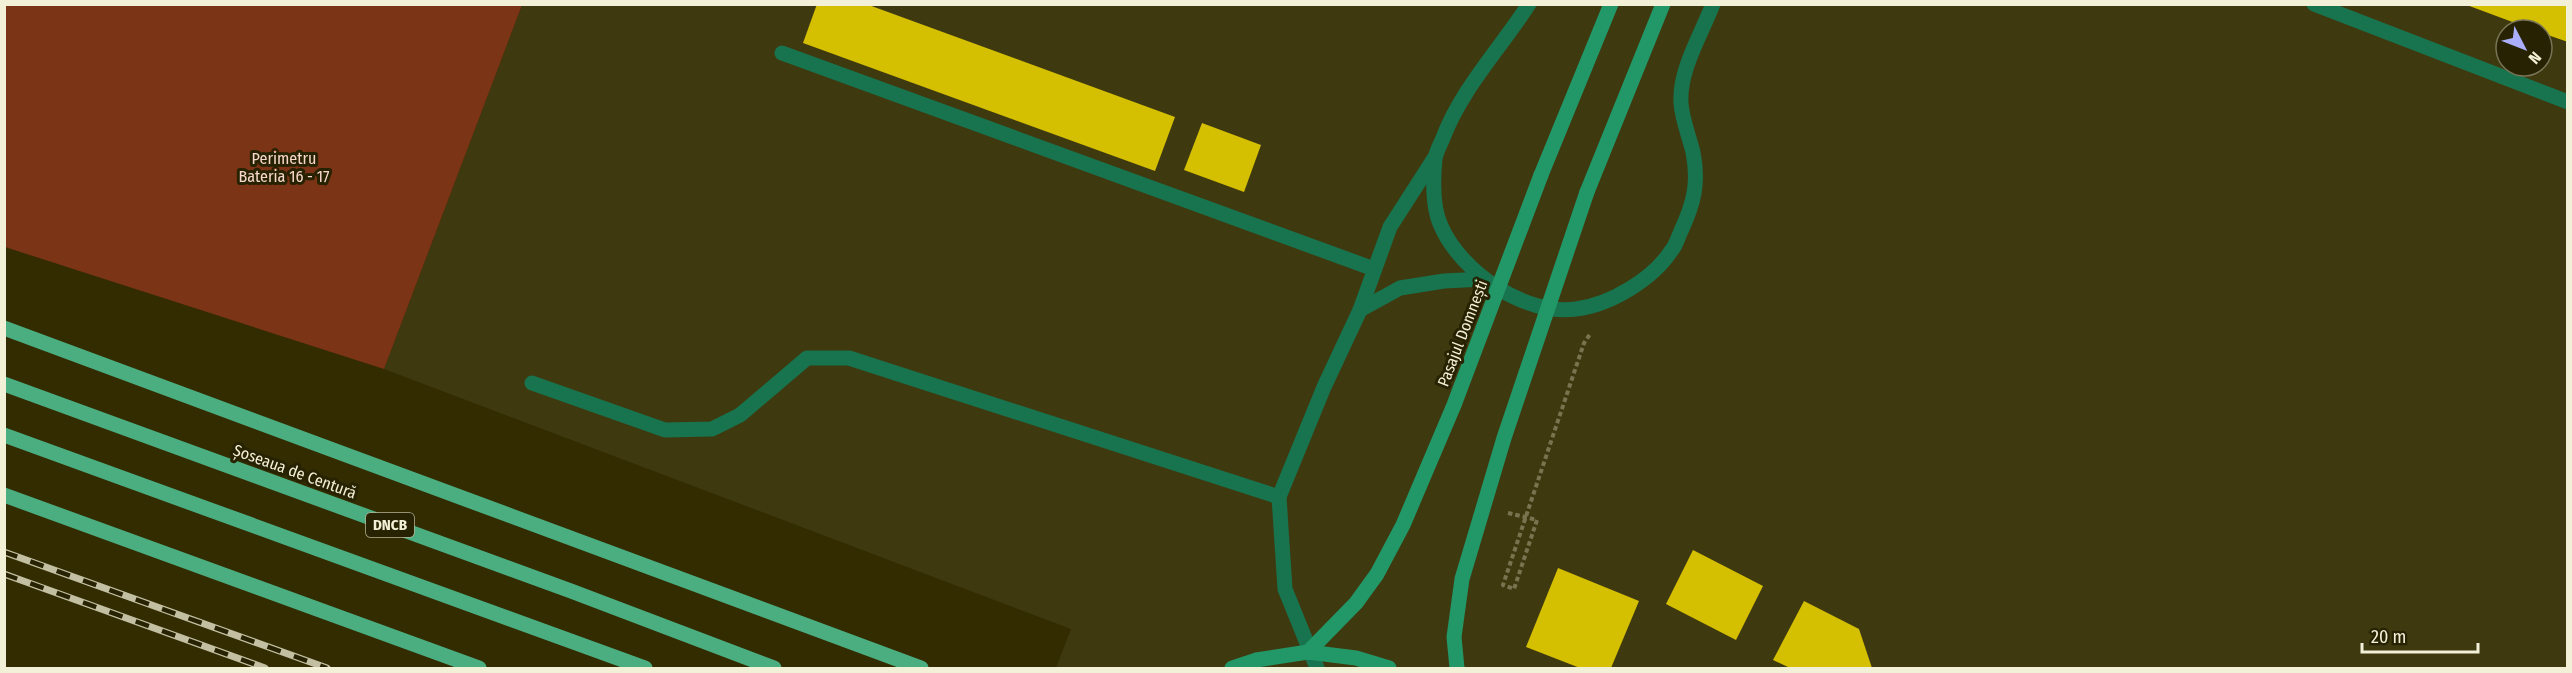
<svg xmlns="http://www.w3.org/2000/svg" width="2572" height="673" font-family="'Fira Sans Condensed',sans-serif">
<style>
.built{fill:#3f390f;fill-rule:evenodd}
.green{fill:#7c3416}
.building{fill:#d4bf00}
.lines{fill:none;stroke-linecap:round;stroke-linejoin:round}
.path{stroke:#79744f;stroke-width:4;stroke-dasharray:4.5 3;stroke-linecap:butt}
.lane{stroke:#17744f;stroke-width:15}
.street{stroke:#17744f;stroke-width:15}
.secondary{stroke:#229768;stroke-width:15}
.primary{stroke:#4bae81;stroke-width:15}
.rail-casing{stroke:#c2bfa2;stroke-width:7}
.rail{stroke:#272201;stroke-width:4.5;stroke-dasharray:14;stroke-linecap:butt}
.path-bridge{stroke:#79744f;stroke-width:4;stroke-dasharray:4.5 3;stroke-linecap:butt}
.secondary-bridge{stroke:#229768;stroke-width:15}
.labels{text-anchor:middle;stroke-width:6;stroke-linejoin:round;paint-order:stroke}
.shield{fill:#272201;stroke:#b6b298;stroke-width:1.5}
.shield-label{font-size:15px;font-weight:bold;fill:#f3f0d8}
.park-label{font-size:16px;fill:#f8d8cc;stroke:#272201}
.street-label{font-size:16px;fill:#f3f0d8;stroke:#272201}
</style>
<rect width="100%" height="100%" fill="#322c00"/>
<path class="built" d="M522 5H2567V668H1056L1071 629 384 369ZM2506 30H2542V66H2506Z"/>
<polygon class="green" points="5,4 522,5 384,369 5,247"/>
<g class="building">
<polygon points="817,4 866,4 1175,117 1155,171 803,43"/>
<polygon points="2464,4 2568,4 2568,42 2542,33 2542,30 2534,30"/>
<polygon points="1202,123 1261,145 1244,192 1184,170"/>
<polygon points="1693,550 1763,586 1736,640 1666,604"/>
<polygon points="1558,568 1639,601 1611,668 1580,668 1526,647"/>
<polygon points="1804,601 1859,629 1872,668 1790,668 1773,660"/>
</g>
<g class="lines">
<polyline class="path" points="1537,520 1514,589 1503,585 1584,343 1590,334"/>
<g class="lane">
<polyline points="2314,4 2568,102"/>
<polyline points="782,53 1374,269"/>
<polyline points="1360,310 1400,288 1444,281 1484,279"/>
<polyline points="532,383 665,430 712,429 740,415 807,358 849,358 1279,497"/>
<polyline points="1317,668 1285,589 1279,497 1324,387 1360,310 1390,227 1435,157"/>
</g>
<path class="street" d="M1529 4C1500 49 1462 88 1443 138 1440 145 1436 152 1435 159 1433 180 1432 207 1441 226 1461 272 1525 316 1576 309 1610 305 1653 279 1671 251 1676 246 1678 237 1681 231 1694 203 1699 183 1693 152 1689 136 1682 119 1681 103 1679 70 1701 35 1713 4"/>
<g class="secondary">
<polyline points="1541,175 1611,4"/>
<polyline points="1587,192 1663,4"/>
<polyline points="1232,668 1256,660 1308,652"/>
</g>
<g class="primary">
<polyline points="4,328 921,668"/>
<polyline points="4,384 571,591 774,668"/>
<polyline points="4,435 645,668"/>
<polyline points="4,495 479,668"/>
</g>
<g class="rail-casing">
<g id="rail">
<polyline points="4,552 327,668"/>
<polyline points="4,574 265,668"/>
</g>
</g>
<use href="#rail" class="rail"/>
<polyline class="path-bridge" points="1508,513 1537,520"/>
<g class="secondary-bridge">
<polyline points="1308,652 1356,603 1377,574 1403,525 1454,405 1541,175"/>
<polyline points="1308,652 1356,658 1389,668"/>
<polyline points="1457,668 1454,637 1462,579 1504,438 1587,192"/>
</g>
</g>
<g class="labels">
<rect class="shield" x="366" y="513" width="48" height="24" rx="4.5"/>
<g class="shield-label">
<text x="390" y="530">DNCB</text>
</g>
<g class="park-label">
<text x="284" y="164">Perimetru<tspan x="284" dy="18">Bateria 16 - 17</tspan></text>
</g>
<g class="street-label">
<text transform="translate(1462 333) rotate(-69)" y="6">Pasajul Domnești</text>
<text transform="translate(295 471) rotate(20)" y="6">Șoseaua de Centură</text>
</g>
</g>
<rect width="2572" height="673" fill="none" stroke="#f3f0d8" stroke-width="12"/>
<g transform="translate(2524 48) rotate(132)"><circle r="28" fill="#272201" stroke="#797457" stroke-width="1.5"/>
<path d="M0-4.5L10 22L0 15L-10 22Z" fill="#abaffb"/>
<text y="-9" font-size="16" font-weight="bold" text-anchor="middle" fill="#f3f0d8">N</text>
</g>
<path d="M2362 643v9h116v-9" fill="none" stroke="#f3f0d8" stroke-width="3"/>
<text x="2371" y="643" font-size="18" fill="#f3f0d8" stroke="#272201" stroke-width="4.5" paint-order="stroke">20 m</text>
</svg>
